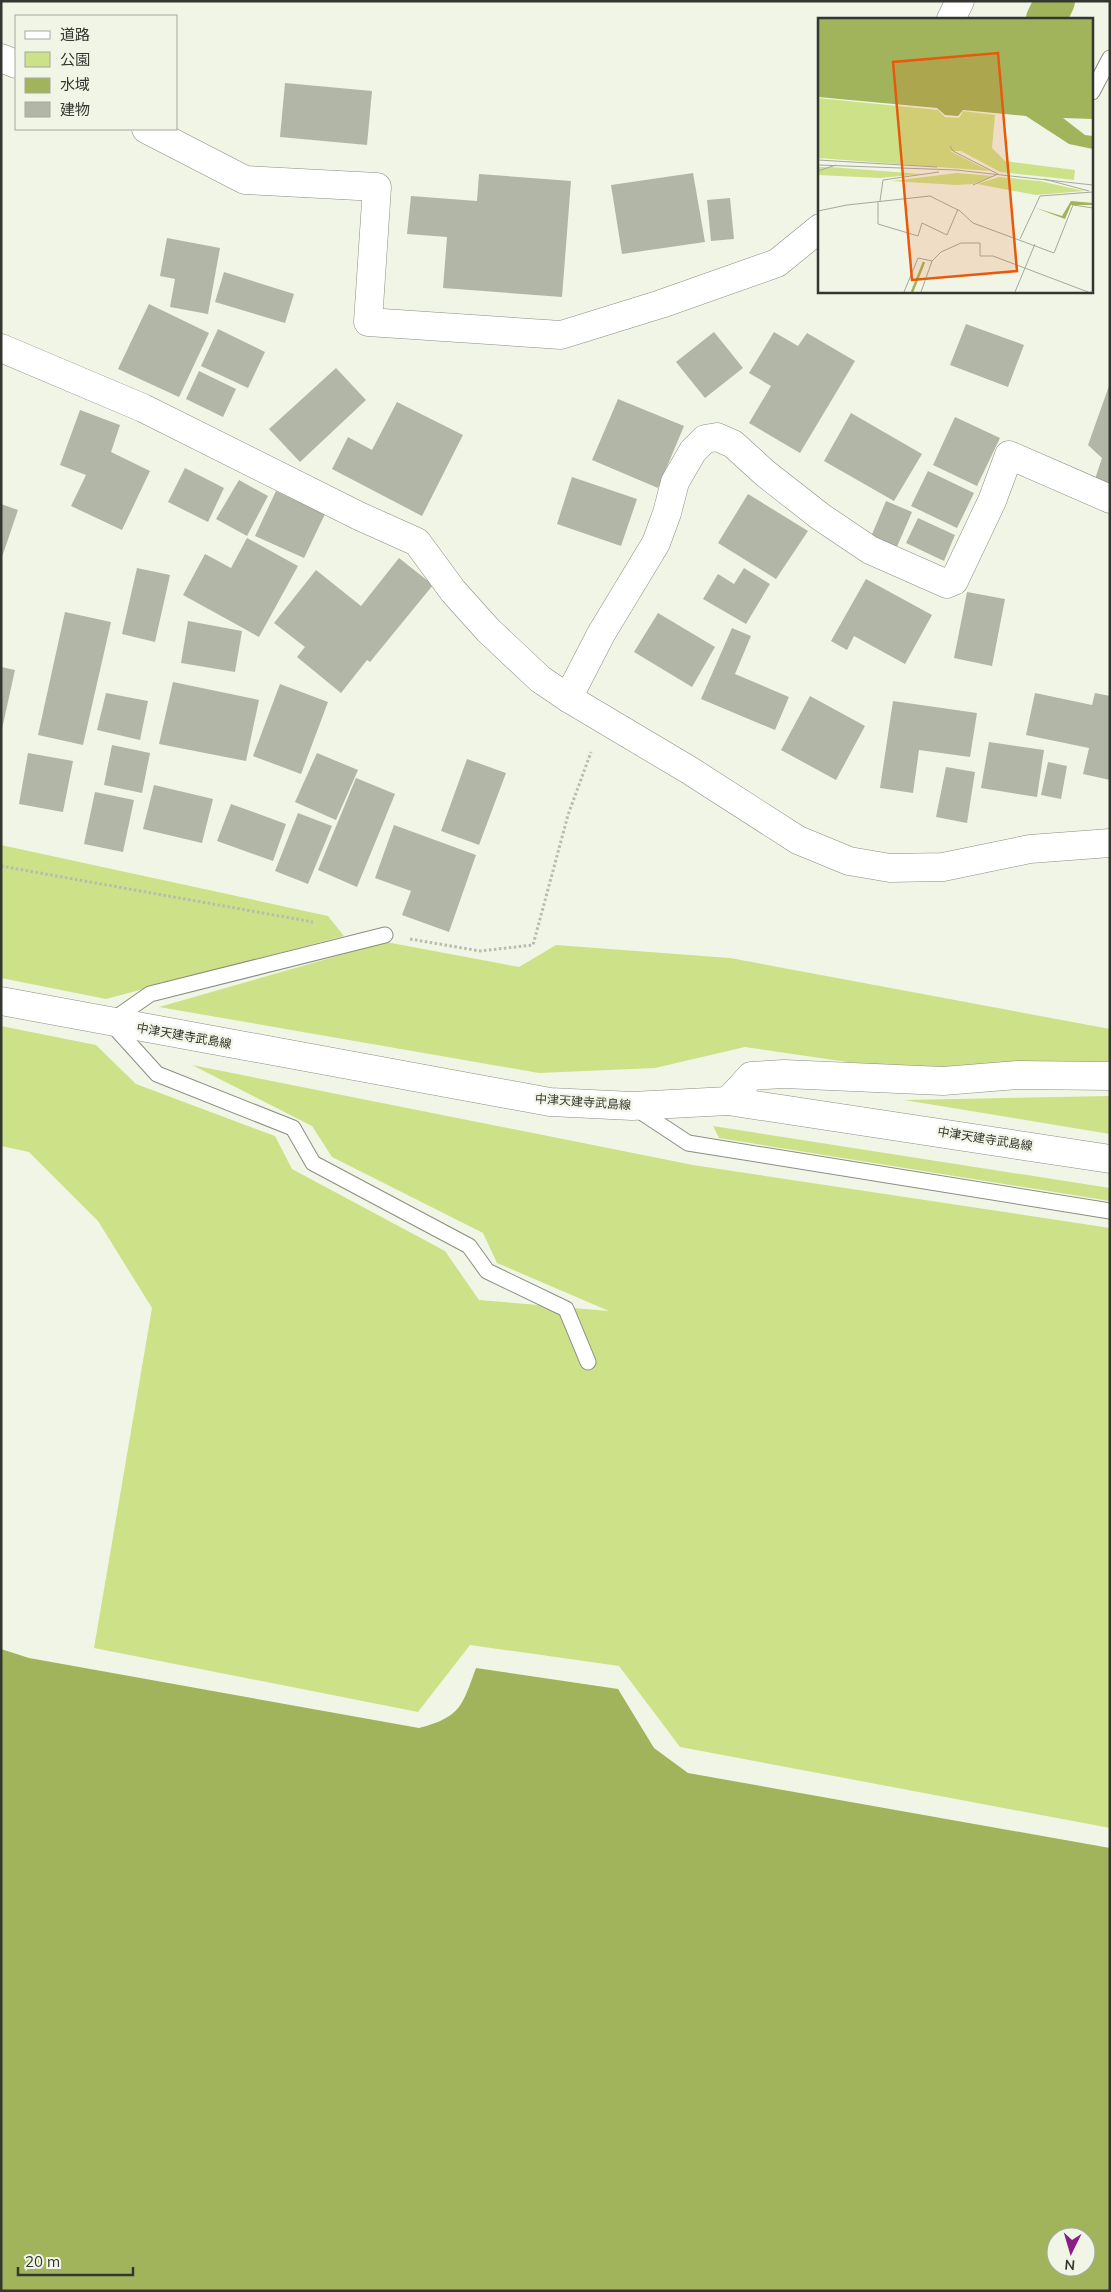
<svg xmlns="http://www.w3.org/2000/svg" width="1111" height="2292" font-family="Mulish,'Noto Sans JP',sans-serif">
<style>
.green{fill:#cde288}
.water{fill:#a1b45b;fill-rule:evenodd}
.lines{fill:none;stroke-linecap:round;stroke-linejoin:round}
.canal{stroke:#a1b45b;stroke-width:40}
.building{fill:#b2b6a7}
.service-casing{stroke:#8a8e80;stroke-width:17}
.minor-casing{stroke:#8a8e80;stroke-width:29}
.secondary-casing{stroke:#8a8e80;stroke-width:29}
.path{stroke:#b8bbaf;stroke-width:3;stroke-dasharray:2.5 2.5;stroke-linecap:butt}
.service{stroke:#fff;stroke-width:15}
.minor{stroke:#fff;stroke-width:28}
.secondary{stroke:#fff;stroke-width:28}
.labels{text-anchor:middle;stroke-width:4.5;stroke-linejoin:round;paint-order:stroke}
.street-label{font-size:12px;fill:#343630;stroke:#f1f5e6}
.inset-river{fill:none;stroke:#a1b45b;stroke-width:2.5}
.inset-road{fill:none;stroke:#a5a99d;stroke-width:1}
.view{fill:#e8590c;fill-opacity:0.15;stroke:#e8590c;stroke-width:2.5}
.inset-edge{fill:none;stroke:#343630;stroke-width:2.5}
</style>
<rect width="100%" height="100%" fill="#f1f5e6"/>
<g class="green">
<polygon points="1,845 328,916 344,936 106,999 1,978"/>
<polygon points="386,942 519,967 556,945 730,958 1110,1029 1110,1061 915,1072 745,1047 655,1068 539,1073 159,1007"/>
<polygon points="1,1026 96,1045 136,1084 275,1136 292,1169 445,1251 479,1300 609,1311 497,1263 483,1233 332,1157 312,1126 192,1065 693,1165 1110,1228 1110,1828 680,1747 619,1666 470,1645 418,1712 94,1648 152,1308 98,1221 29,1152 1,1146"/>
<polygon points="1110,1096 1110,1134 904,1100"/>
<polygon points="713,1126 1110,1188 1110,1201 719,1138"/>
</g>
<path class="water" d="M1 1649 29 1658 419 1728C461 1717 462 1706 476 1668L618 1689 654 1748 688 1773 1110 1848V2291H1ZM1056 2237H1086V2267H1056Z"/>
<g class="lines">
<polyline class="canal" points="1046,19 1055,1"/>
</g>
<g class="building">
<polygon points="285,83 372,91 367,145 280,137"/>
<polygon points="693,173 705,242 622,254 611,185"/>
<polygon points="479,174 571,181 562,297 443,288 447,237 407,234 411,196 477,201"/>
<polygon points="730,198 734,239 711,241 707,200"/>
<polygon points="167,238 220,248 208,314 170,307 175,279 160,276"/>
<polygon points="224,272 294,294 285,323 215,302"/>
<polygon points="149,304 209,333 179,397 118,369"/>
<polygon points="966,324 1024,345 1008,387 950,365"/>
<polygon points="218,329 265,352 248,388 201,366"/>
<polygon points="714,332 743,368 705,398 676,362"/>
<polygon points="774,332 798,346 807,333 855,361 800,453 749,423 771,386 749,373"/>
<polygon points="336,368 366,400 300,462 269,429"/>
<polygon points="199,371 236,389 223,417 186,399"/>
<polygon points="1109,386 1110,386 1110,484 1095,479 1102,458 1088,445"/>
<polygon points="618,399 684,426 658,488 592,460"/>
<polygon points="397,402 463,435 422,516 332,469 348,437 372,450"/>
<polygon points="80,410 120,425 111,452 150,471 122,530 71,506 86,475 60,465"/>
<polygon points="851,413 922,454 894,501 824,461"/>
<polygon points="955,417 1000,438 977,486 933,465"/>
<polygon points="185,468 224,488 208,522 168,502"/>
<polygon points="928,471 974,493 957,528 911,506"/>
<polygon points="572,477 637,499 621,546 557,524"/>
<polygon points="239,480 268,496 247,536 216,519"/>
<polygon points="276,491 325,514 304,558 255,536"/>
<polygon points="748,494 808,531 776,579 718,543"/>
<polygon points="886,501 912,512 896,549 870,539"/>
<polygon points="1,504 18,510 2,557 1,557"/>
<polygon points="918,518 955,535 944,561 906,543"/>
<polygon points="247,538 298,566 259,637 183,595 205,554 231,568"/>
<polygon points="399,558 433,585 370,662 367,660 341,693 297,657 305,647 274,623 316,570 361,606"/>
<polygon points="137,568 170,575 155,642 122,634"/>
<polygon points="744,568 770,584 746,624 703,599 718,574 734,584"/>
<polygon points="866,579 932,615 905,664 854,636 847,650 831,641"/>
<polygon points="967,592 1005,599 992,666 954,658"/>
<polygon points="65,612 111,622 83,745 38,735"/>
<polygon points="658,613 715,647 692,687 634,652"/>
<polygon points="188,621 242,631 235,672 181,663"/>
<polygon points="732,628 751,636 735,674 789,697 775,730 701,699"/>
<polygon points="1,667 15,670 2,729 1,729"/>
<polygon points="173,682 259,700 246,761 159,744"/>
<polygon points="280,684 328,702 301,774 253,756"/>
<polygon points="106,693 148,701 140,740 97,730"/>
<polygon points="1035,693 1092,705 1095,693 1110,696 1110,780 1083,774 1089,748 1026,735"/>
<polygon points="810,696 865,726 836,780 781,750"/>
<polygon points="893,701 977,713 970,757 919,750 913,793 880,788"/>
<polygon points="989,742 1044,750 1037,797 981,788"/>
<polygon points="112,745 150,753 142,793 104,785"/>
<polygon points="28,753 73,761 63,812 19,804"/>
<polygon points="317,753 358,770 336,820 295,802"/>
<polygon points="467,759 506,773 479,845 441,831"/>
<polygon points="1048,762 1067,766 1061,799 1041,795"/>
<polygon points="946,767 975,772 967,823 936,817"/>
<polygon points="356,778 395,794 357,887 318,870"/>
<polygon points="154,785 213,799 202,843 143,829"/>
<polygon points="95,792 134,800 123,852 84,844"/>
<polygon points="231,804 286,824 273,861 217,841"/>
<polygon points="298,813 332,826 308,884 275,871"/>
<polygon points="394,825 476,855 449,932 402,915 411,891 375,878"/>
</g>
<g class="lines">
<g class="service-casing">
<g id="service">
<polyline points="1092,92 1110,58"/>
<polyline points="385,935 150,994 110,1022 157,1074 293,1128 313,1163 469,1246 487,1271 566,1309 588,1362"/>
<polyline points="635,1108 688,1143 1110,1211"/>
</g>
</g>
<g class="minor-casing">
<g id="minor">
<polyline points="951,19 960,1"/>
<polyline points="1,58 16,64"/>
<polyline points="146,129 245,180 377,187 368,322 561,335 661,304 777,263 820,228"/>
<polyline points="1,348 143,408 359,516 417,542 453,591 488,630 540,679 568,698 689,770 798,840 849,861 890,868 943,867 1030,849 1110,843"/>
<polyline points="568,698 601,634 656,543 667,513 675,482 693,451 705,439 717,437 733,444 766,474 821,517 870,550 947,584 954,581 992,501 1009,455 1110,499"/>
<polyline points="728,1101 751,1076 784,1074 943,1081 1018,1075 1110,1076"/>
</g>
</g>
<g class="secondary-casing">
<polyline id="secondary" points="1,1001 550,1102 632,1106 728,1101 1110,1159"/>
</g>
<g class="path">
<polyline points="1,866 313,922"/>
<polyline points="410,939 480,951 533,945 568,815 591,752"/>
</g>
<use href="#service" class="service"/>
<use href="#minor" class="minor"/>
<use href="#secondary" class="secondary"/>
</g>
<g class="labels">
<g class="street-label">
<text transform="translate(184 1036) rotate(10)" y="4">中津天建寺武島線</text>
<text transform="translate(583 1102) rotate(4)" y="4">中津天建寺武島線</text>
<text transform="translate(985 1139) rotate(9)" y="4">中津天建寺武島線</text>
</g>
</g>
<g transform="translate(818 18)">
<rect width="275" height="275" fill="#f1f5e6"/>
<path d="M0 80 120 92 127 99 141 100 145 93 177 97 174 130 187 143 257 152 256 162 182 154 143 133H132L172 153 0 140ZM0 149H12L104 156 62 160 0 157ZM139 155 176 158 155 166 139 167 73 163ZM181 159 222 163 266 173 218 177 159 166Z" fill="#cde288"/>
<path d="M0 1H275V101L245 100 267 117 275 118V131L251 126 208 98 145 92 140 98 127 97 119 90 0 79ZM253 183 275 185V187H253L247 201 218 190 244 198Z" fill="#a1b45b"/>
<path class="inset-river" d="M94 274 106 244"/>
<path class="inset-road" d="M132 128 135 133 180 156 155 167M0 142 119 149M0 147 138 152 275 167M0 153 18 147M226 161 271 173M60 183V206L100 218 104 205 129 217 140 191M62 183 65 162 121 154M0 193 29 187 112 178 142 193 155 205 236 235 255 187 275 190M202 221 222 178 275 174M86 274 100 240 114 243 123 234 143 225H162V238H175L270 274M103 274 114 243M197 274 217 226"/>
<path class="view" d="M180 35 199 253 94 262 75 44Z"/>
<rect width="275" height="275" class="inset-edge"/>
</g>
<rect width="1111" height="2292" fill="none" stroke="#343630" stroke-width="5"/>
<rect x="15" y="15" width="162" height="115" fill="#f1f5e6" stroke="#a5a99d"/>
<rect x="25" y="31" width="25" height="8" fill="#ffffff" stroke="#a5a99d"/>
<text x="60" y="40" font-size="15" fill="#343630">道路</text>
<rect x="25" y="52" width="25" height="15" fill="#cde288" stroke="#a5a99d"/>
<text x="60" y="65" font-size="15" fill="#343630">公園</text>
<rect x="25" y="78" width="25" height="15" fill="#a1b45b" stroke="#a5a99d"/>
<text x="60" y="90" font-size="15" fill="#343630">水域</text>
<rect x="25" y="102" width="25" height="15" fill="#b2b6a7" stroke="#a5a99d"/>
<text x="60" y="115" font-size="15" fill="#343630">建物</text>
<g transform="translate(1071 2252) rotate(185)"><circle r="24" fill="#f1f5e6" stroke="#a5a99d"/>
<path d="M0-4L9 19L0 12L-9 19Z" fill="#891f85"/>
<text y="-8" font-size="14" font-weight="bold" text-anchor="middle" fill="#343630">N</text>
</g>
<path d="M18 2267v8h115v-8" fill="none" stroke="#343630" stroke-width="2.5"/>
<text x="25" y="2267" font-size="15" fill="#343630" stroke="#f1f5e6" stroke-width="4" paint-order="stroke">20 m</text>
</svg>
